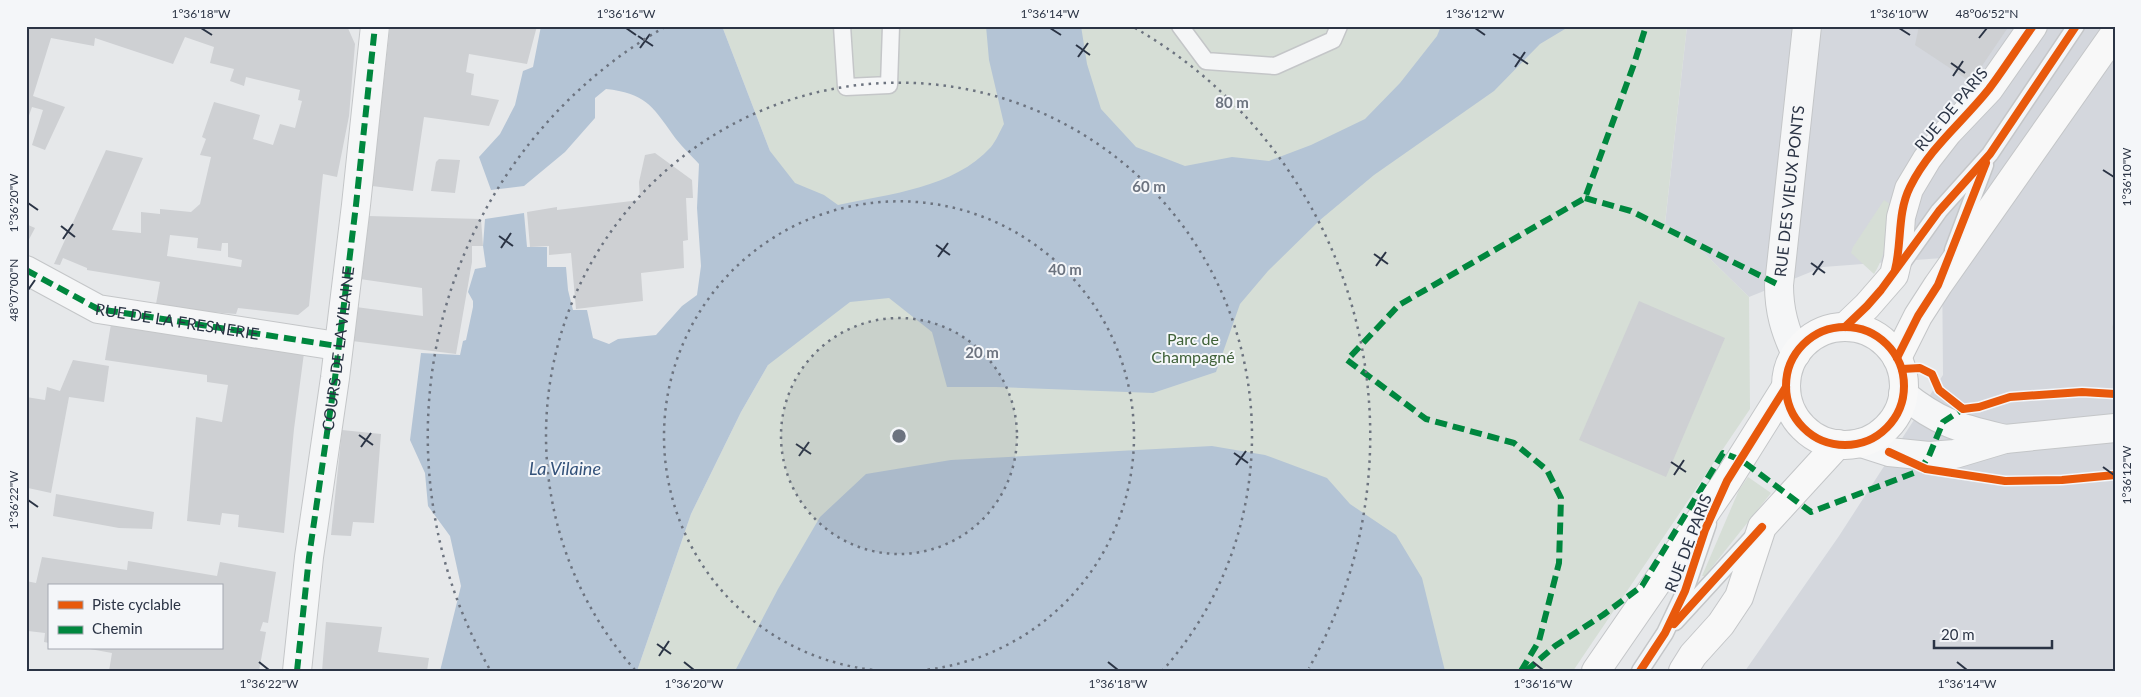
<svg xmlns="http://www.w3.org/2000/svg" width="2141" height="697" font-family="Lato,sans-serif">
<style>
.built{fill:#d4d7dd}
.green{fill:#d6ded6}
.water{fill:#b4c4d5}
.building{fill:#ced0d3;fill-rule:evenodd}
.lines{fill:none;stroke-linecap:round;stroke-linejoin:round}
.lane-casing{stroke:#c4c6c8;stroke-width:19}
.street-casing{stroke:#c4c6c8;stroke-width:30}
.secondary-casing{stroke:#c4c6c8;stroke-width:30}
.lane{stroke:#f5f6f7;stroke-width:16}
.street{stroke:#f5f6f7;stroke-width:28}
.secondary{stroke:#f8f8f8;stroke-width:28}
.quiet{stroke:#00873e;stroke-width:6;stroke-dasharray:12 6;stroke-linecap:butt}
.cycleway-casing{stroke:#f4f6f9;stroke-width:11}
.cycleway{stroke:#e8590c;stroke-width:8}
.ticks{fill:none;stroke:#2b3445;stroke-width:2}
.ring{fill:none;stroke:#6c737f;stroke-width:2.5;stroke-dasharray:2.5 5}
.labels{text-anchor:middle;stroke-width:4;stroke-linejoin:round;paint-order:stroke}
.street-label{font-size:16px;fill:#2b3445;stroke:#f4f6f9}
.park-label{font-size:16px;fill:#3f6138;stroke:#f4f6f9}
.water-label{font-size:18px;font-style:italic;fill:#34527a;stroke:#f4f6f9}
.centre{fill:#6c737f;stroke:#f4f6f9;stroke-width:2.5}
.ring-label{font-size:15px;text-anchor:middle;font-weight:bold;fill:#6c737f;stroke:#f4f6f9;stroke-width:4;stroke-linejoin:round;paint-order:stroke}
.neatline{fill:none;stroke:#2b3445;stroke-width:2}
.ticks-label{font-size:12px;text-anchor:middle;fill:#2b3445}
</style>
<rect width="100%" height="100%" fill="#e6e8ea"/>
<polygon class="built" points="1687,26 2115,26 2115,671 1745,671 1839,536 1943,375 1942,258 1823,267 1749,297 1700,249 1665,224"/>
<g class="green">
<polygon points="722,26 1687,26 1665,223 1700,249 1749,297 1750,409 1573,671 637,671 691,514 741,412 768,365 770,151"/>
<path d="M1884 200 1890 204C1887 229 1888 252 1874 274L1851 253 1853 247Z"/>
<polygon points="1748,477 1771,493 1705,576 1702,576 1739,490"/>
</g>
<g class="water">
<path d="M541 26H722L770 151 795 183 824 195 838 205C889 194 954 188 991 147 996 141 1000 131 1004 124L989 60 986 26H1081L1087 64 1101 109 1136 147 1185 166 1232 157 1269 161 1311 145 1365 119 1400 83 1437 36 1441 26H1570L1540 44 1494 91 1374 175 1320 220 1268 271 1240 304 1216 372 1153 393 996 387H947L932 332 889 298 850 302 768 365 741 412 691 514 637 671H440L461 586 450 536 428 506 425 473 410 440 421 353 460 355 463 341 466 340 473 307V301L468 292 475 269 486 267 483 246 485 219 524 213 527 247H547V267H566L568 290 573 310H587L593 338 609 344 618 339 656 335 682 306 697 295 701 266 697 208 699 164C690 154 680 145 673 135 652 105 644 93 606 89L595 98V118L565 152 524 186 491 190 479 157 500 134 515 105 523 71 533 67Z"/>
<polygon points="1212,446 1265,455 1327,478 1350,504 1396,535 1422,578 1445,671 735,671 778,589 820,517 866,474 951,460"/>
</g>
<g class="building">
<path d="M26 26H347L355 44 349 116 337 177 323 174 309 306 298 315 238 308 236 314 198 311 156 304 160 282 87 270V268L63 258 60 265 54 264 106 150 143 158 112 230 141 233V212L160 214V209L191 212 200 204 211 157 200 155 206 139 202 137 214 102 260 115 253 139 273 145 280 124 295 128 302 101 298 100 300 90 246 77 244 86 230 81 234 69 210 63 214 47 185 37 173 64 95 38 94 46 51 38 33 96 65 107 45 150 32 145 43 110 32 107 26 124ZM170 235 198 238 197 248 221 251 222 243H228V257L242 260 241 267 167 256Z"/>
<polygon points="390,26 537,26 527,64 469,54 466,72 474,74 471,95 499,100 489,126 424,117 413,191 372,186"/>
<polygon points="1919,26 2009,26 1971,82 1915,45"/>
<polygon points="655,153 692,180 693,198 686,198 688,240 683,241 684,268 641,273 643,301 576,309 571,253 549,255 549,246 530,247 527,212 557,207 557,210 640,200 639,182 645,155"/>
<polygon points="439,159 460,160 455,193 431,191 436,162"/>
<polygon points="368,216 481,219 483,246 472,246 472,262 456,354 352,341 356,307 423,316 422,288 360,279"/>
<polygon points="26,224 35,228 26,245"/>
<polygon points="1639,301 1725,338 1666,477 1579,440"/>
<polygon points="2115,318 2115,336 2114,336 2112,327"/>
<polygon points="111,324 304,353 294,429 284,533 238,527 239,515 222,513 220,525 187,521 196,417 222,422 228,385 207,382 207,375 105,360"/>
<polygon points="73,360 109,366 104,402 69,397 51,493 28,488 29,478 26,477 26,397 45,400 47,387 60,391"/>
<polygon points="342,430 381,434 374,523 353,522 351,536 331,535"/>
<polygon points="56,494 154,512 152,529 119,528 53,516"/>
<polygon points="42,557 127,570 128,561 217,576 220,562 276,572 268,623 263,622 260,631 266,632 259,671 109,671 112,653 90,649 221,648 221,586 49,586 49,643 44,642 45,633 28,631 26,637 26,581 36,583"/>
<polygon points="326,622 382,627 378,652 429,658 427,671 322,671"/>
</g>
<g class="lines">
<g class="lane-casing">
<g id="lane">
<polyline points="842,26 846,87 889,85 891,26"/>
<polyline points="1180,26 1206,61 1275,66 1333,40 1339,26"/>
<polyline points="1953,250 1985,165"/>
<polyline points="1900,266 1939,211 1990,154 2076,26"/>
<polyline points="1675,622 1753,537"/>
<polyline points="1640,671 1665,633 1685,591 1708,524"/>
</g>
</g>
<g class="street-casing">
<g id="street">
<polyline points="26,270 98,309 337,346"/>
<path id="s1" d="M1796 354C1785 331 1779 311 1779 285L1807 26"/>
<path d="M1903 394C1940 424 1960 428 2005 439"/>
<polyline points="1861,443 1889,452 1929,456 1955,454 2005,439 2115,428"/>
<polyline points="297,671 309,557 335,378 356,205 375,26"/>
</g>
</g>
<g class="secondary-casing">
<g id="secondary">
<polyline points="1845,327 1867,306 1894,275 1898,258 1901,217 1909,189 1927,159 1948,132 1989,89 2033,26"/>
<circle cx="1845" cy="386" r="59"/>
<polyline points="1897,358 1918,316 1938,285 2115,33"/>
<polyline points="1596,671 1727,481 1786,387"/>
<polyline points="1683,671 1693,655 1721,624 1739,597 1762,527 1838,444"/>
</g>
</g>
<use href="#lane" class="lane"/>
<use href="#street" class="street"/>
<use href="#secondary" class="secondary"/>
<g class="quiet">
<polyline points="1585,198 1631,211 1779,285"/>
<path id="s2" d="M26 270 98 309 337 346"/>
<path id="s3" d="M297 671 309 557 335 378 356 205 375 26"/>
<polyline points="1521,671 1539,641 1559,563 1561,498 1547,470 1514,443 1426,419 1347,360 1399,305 1585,198 1634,64 1646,26"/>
<polyline points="1526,671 1555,646 1603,615 1642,586 1723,453 1741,460 1811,512 1919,471 1929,456 1943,422 1963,409"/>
</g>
<g class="cycleway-casing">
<g id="cycleway">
<path d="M1895 270C1902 243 1897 213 1910 187 1930 147 1962 123 1989 89 2004 69 2018 47 2033 26"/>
<polyline points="1845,327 1867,306 1881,290 1939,211 1990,154 2076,26"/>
<circle cx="1845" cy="386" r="59"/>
<polyline points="1897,358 1918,316 1938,285 1986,163"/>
<polyline points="1902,369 1920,368 1932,374 1939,390 1963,409 1979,407 2010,397 2082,392 2115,394"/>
<polyline points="1889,452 1926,469 2005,481 2062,480 2115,475"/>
<polyline points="1674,624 1762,527"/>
<polyline points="1640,671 1665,633 1685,591 1705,530 1727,481 1786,387"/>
</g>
</g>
<use href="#cycleway" class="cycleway"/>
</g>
<path class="ticks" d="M201 28 212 35M626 28 636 35M1050 28 1061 35M1475 28 1485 35M1899 28 1910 35M638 36 653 46M1979 38 1987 28M1076 45 1090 55M640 48 650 34M1513 54 1528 64M1078 57 1088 43M1951 63 1965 73M1515 67 1525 52M1953 76 1963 61M2103 170 2114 177M28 203 38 210M61 226 75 237M499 236 513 246M63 239 73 224M936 245 950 255M501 248 511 233M1374 254 1388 264M938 257 948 243M1811 263 1825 273M1376 266 1386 252M1813 275 1823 261M28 290 35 280M359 435 373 445M796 444 811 454M361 447 371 433M1234 453 1248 463M799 456 809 442M1671 462 1686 472M1236 465 1246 451M2103 467 2114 475M1674 475 1684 460M28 500 38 507M657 644 671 654M659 656 669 641M259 662 269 670M684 662 694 670M1108 662 1118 670M1533 662 1543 670M1957 662 1967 670"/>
<circle cx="899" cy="436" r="118" fill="#6c737f" fill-opacity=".12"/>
<g class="ring">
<circle cx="899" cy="436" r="118"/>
<path d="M887 671A235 235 0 1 1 911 671"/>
<path d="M635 670A353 353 0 1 1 1163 670"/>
<path d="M489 668A471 471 0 0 1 663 28M1135 28A471 471 0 0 1 1309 668"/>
</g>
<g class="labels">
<g class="street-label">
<text transform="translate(1951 109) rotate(-50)" y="6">RUE DE PARIS</text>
<text dy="6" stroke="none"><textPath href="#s1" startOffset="166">RUE DES VIEUX PONTS</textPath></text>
<text dy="6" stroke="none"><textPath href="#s2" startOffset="162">RUE DE LA FRESNERIE</textPath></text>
<text dy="6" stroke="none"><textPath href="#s3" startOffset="325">COURS DE LA VILAINE</textPath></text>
<text transform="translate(1688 543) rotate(-69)" y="6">RUE DE PARIS</text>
</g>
<g class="park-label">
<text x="1193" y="345">Parc de<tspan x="1193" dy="18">Champagné</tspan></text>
</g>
<g class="water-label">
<text x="565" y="475">La Vilaine</text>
</g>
</g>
<circle cx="899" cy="436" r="8" class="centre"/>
<g class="ring-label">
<text x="1232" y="108">80 m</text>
<text x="1149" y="192">60 m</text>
<text x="1065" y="275">40 m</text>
<text x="982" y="358">20 m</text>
</g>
<rect width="2141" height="697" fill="none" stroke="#f4f6f9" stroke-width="55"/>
<rect x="48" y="584" width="175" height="65" fill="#f4f6f9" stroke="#a4a8b1"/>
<rect x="58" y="601" width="25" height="8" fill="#e8590c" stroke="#a4a8b1"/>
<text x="92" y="610" font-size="15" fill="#2b3445">Piste cyclable</text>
<rect x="58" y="626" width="25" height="8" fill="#00873e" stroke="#a4a8b1"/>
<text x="92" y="634" font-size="15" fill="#2b3445">Chemin</text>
<path d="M1934 640v8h118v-8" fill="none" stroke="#2b3445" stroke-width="2.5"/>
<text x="1941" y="640" font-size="15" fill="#2b3445" stroke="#f4f6f9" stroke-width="4" paint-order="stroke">20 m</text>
<rect x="28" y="28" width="2086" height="642" class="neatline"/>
<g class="ticks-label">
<text x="201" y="18">1°36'18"W</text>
<text x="626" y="18">1°36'16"W</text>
<text x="1050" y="18">1°36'14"W</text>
<text x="1475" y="18">1°36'12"W</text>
<text x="1899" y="18">1°36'10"W</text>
<text x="1987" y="18">48°06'52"N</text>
<text transform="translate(2127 177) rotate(-90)" y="4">1°36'10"W</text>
<text transform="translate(14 203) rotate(-90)" y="4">1°36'20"W</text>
<text transform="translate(14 290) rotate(-90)" y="4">48°07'00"N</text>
<text transform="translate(2127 475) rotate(-90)" y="4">1°36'12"W</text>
<text transform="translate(14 500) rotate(-90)" y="4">1°36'22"W</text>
<text x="269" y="688">1°36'22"W</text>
<text x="694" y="688">1°36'20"W</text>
<text x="1118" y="688">1°36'18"W</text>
<text x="1543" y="688">1°36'16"W</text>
<text x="1967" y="688">1°36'14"W</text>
</g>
</svg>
